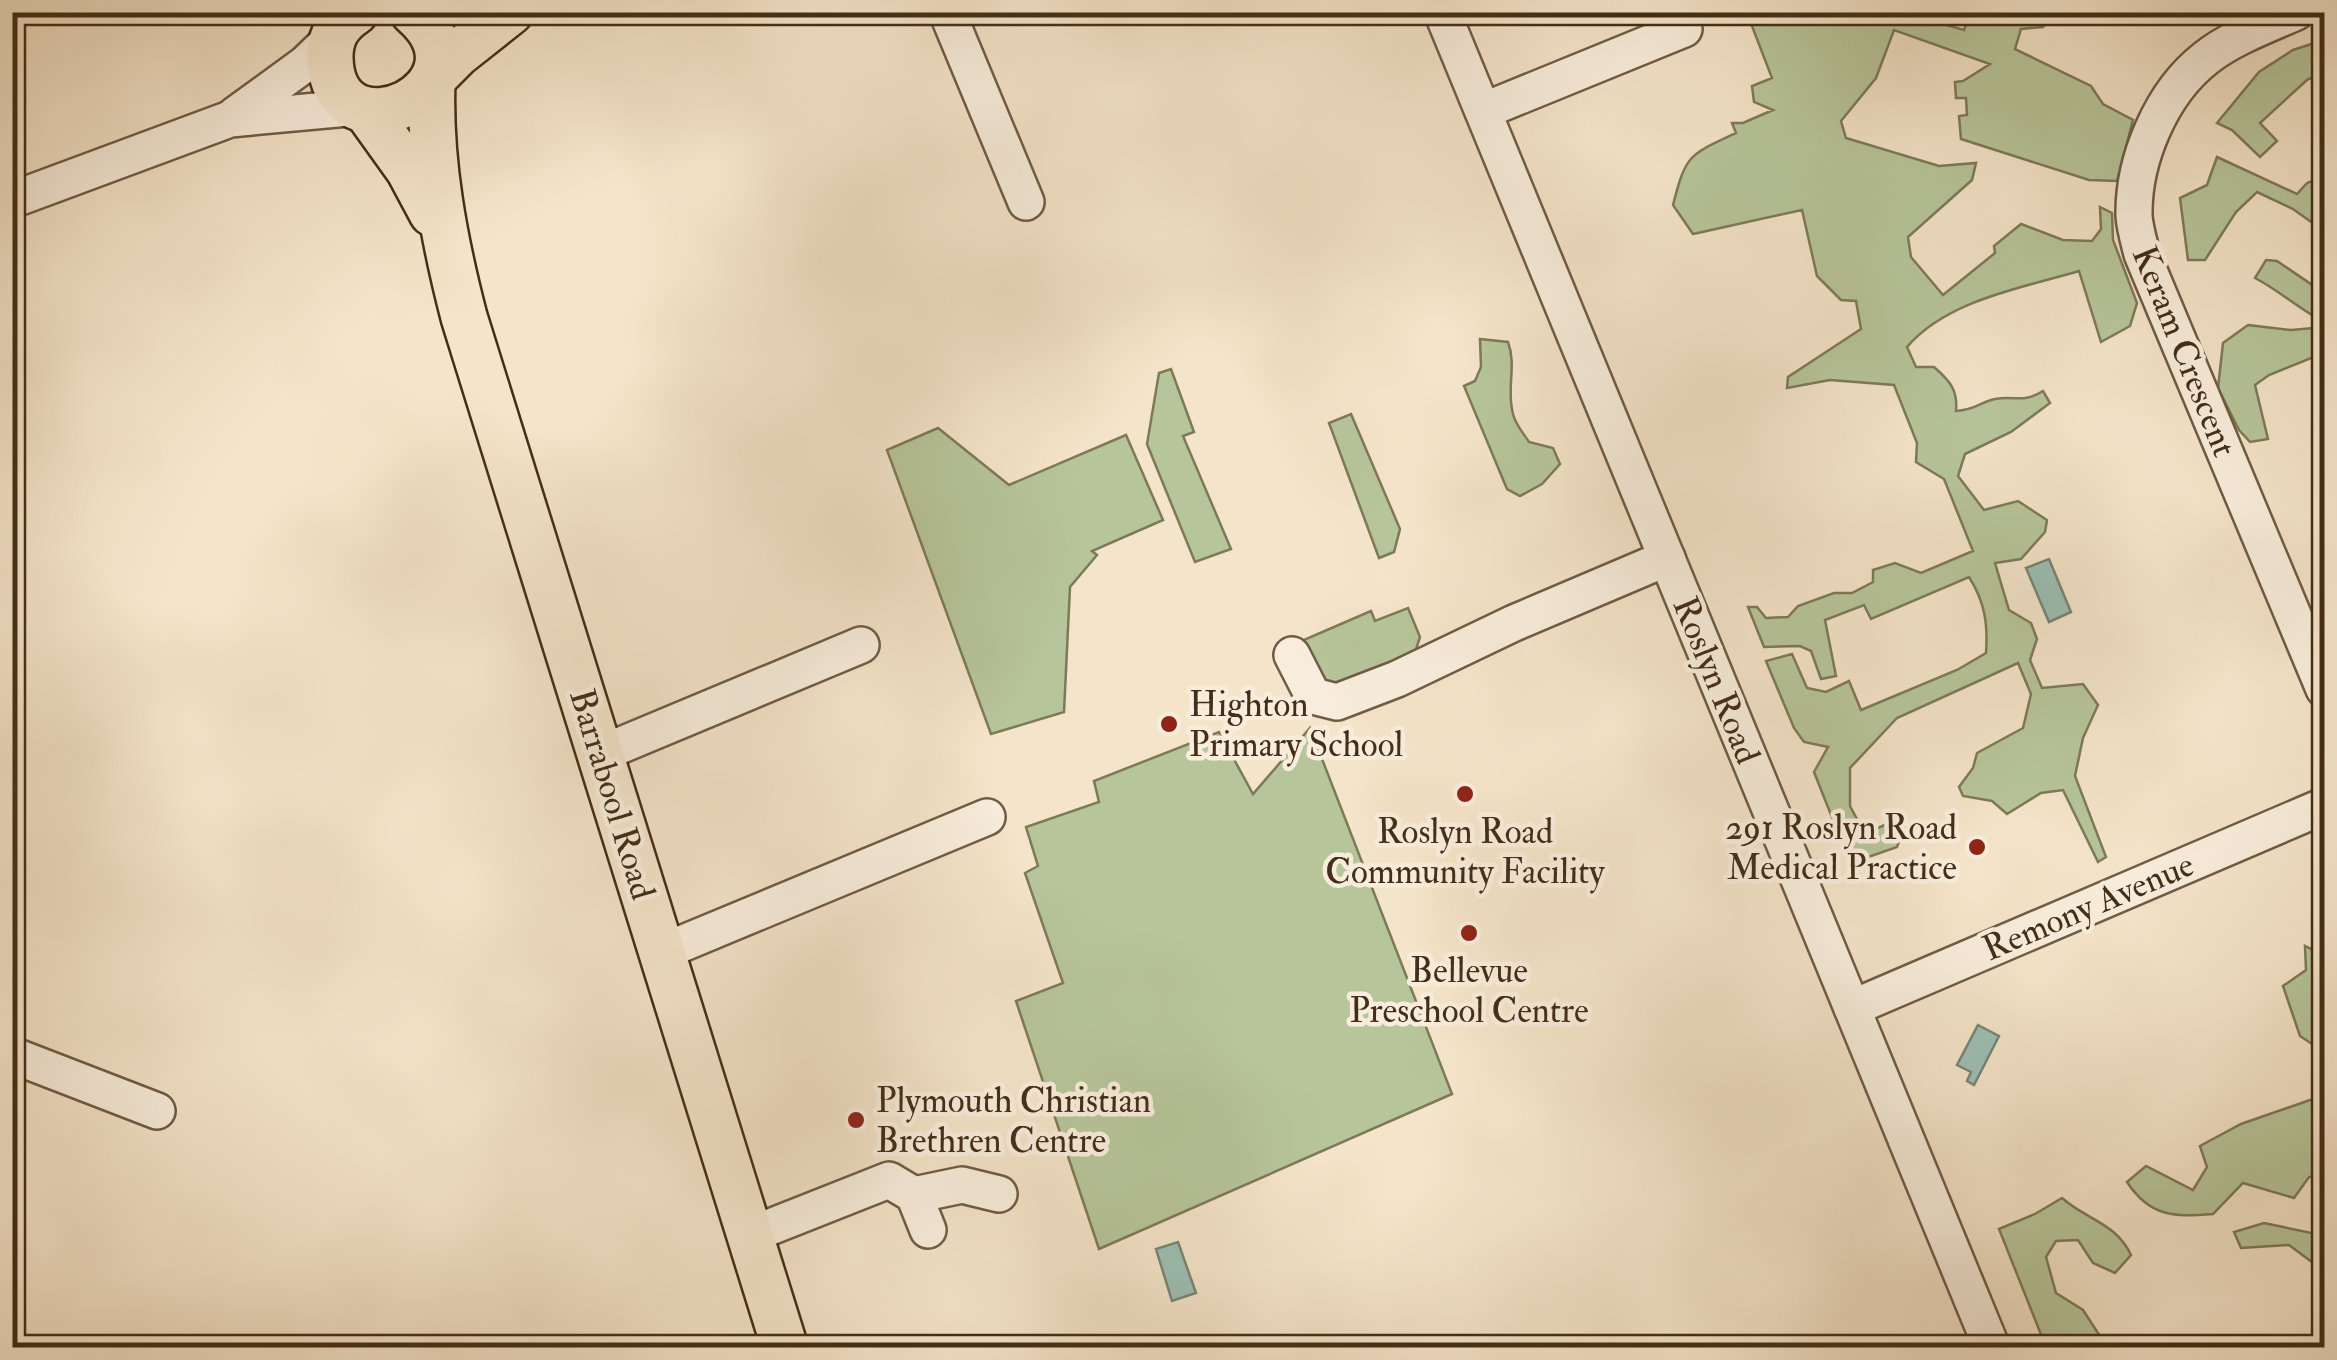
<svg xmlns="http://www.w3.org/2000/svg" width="2337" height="1360" font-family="'IM FELL Double Pica',serif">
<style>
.green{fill:#b7c59a;stroke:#7d7a58;stroke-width:2.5}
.water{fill:#9cbfb4;stroke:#788575;stroke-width:2.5}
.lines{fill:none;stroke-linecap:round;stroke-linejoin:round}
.minor-casing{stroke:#6f5c44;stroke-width:40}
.major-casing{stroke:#432e17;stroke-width:50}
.minor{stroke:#f8eddc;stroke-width:35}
.major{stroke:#f4e4c9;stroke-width:45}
.poi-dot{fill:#8f2418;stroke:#f8eddc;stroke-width:4}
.labels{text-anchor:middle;stroke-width:9;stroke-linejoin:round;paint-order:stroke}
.street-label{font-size:35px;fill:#432e17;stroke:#f8eddc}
.poi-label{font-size:35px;fill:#432e17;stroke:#f8eddc;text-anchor:start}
</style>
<rect width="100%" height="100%" fill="#f4e4c9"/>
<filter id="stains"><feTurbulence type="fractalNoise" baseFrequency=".002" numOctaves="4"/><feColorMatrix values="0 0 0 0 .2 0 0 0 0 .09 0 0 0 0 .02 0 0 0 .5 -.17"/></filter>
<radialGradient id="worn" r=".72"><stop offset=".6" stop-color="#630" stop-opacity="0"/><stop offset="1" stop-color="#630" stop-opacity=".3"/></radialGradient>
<g class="green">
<path d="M1747 13H1904L1964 30 1970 13H2055L2043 27 2021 29 2015 49 2091 86 2103 104 2133 120 2117 181 2089 180 1961 139 1959 116 1967 115 1966 98H1956L1955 82 1963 81 1990 64 1894 30 1876 78 1841 121 1846 138 1939 166 1976 163 1972 180 1908 237 1911 257 1943 295 1995 253 1994 246 2021 224 2063 240 2092 241 2101 229 2100 207 2112 213 2113 240 2137 303 2130 326 2101 342 2079 271C2022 288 1947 300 1907 347L1916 367H1934C1950 381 1958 390 1956 411 1976 410 1980 402 1995 399 2016 395 2022 404 2043 391L2050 403 2011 432 1965 454 1958 476 1984 510 2018 501 2047 520 2045 532 2021 559 1995 563 2009 610 2031 623 2037 639 2030 660 2042 688 2083 684 2098 705 2083 738 2075 776 2106 857 2098 862 2063 790 2041 793 2007 814 1992 801 1963 796 1959 787 1973 768 1977 753 2023 728 2031 694 2018 663 1897 718 1850 768V806L1865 834 1891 822 1905 825 1897 847 1854 862 1839 835 1814 772 1828 747 1804 742 1794 728 1766 661 1792 654 1807 688 1826 692 1849 681 1861 710 1957 670 1986 653C1988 624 1985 602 1969 577L1871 619 1864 605 1825 620 1836 676 1821 679 1811 651 1800 646 1764 647 1748 607H1757L1766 618 1788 617 1798 606 1834 593H1852L1873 582V570L1895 563 1921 573 1973 551 1944 479 1916 462 1917 443 1894 385 1830 380 1787 388 1788 377 1861 329 1856 301 1841 300 1817 276 1802 210 1693 234 1673 205C1686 154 1689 155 1736 133L1732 123H1743L1773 110 1754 102 1752 86 1772 78Z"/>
<polygon points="2324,40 2324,77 2308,79 2260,123 2277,141 2260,157 2232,130 2217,123 2259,72 2293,50"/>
<polygon points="2217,157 2297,194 2307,183 2324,176 2324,231 2293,209 2257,192 2236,212 2205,260 2188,260 2180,198 2207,185"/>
<path d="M2266 260 2277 261 2324 293V322C2299 309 2280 291 2255 278Z"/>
<polygon points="2248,325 2291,330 2324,327 2324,353 2269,375 2255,385 2268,439 2250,442 2239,430 2218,388 2223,343"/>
<path d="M1480 339 1508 342C1517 366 1506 389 1513 414 1515 424 1524 434 1529 442L1553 448 1560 464 1542 484 1520 496 1507 489 1464 386 1475 381 1481 367Z"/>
<polygon points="1171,369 1194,432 1183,436 1231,549 1195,562 1147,444 1159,373"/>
<polygon points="1351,414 1400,529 1394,552 1379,558 1329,423"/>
<polygon points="938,428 1009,485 1126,435 1163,520 1092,551 1097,555 1070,587 1064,712 991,734 887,450"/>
<polygon points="1408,608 1420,637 1411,665 1327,694 1299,642 1371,611 1375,621"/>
<polygon points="1310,728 1452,1094 1099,1249 1016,1001 1063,983 1025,873 1038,866 1026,827 1099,802 1094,781 1219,732 1253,794"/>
<polygon points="2305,946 2324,955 2324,1052 2300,1036 2283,986 2306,970"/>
<path d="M2313 1099 2320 1105 2324 1104V1177H2309L2294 1198 2243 1183 2213 1214C2174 1217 2150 1217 2127 1182L2146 1166 2193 1190 2207 1167 2200 1146 2241 1124Z"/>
<path d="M2062 1198C2087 1220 2116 1223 2131 1255L2115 1273 2093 1263 2078 1240 2056 1241 2046 1257 2056 1293 2083 1310 2107 1347H2046L1999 1229 2035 1214Z"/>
<polygon points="2264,1223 2316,1234 2324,1229 2324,1264 2320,1268 2289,1245 2241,1248 2234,1232"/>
</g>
<g class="water">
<polygon points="2049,559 2071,612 2049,622 2026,568"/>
<polygon points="1978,1025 1999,1036 1974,1085 1967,1081 1971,1072 1957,1065"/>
<polygon points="1178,1242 1196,1293 1172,1301 1156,1249"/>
</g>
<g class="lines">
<g class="minor-casing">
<g id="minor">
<polyline points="947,12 1026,202"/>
<polyline points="1442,12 1992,1348"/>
<path d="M2296 12C2267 25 2231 38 2206 58 2161 93 2133 160 2134 216 2135 229 2139 242 2142 254L2324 689"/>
<polyline points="1483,111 1684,29"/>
<polyline points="235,115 305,64 332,38"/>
<polyline points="12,200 230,119 359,107"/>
<polyline points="1292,655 1313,696 1337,702 1397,679 1514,623 1667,558"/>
<polyline points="600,754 861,645"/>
<polyline points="662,952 987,817"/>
<polyline points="1852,1008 2324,806"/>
<polyline points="12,1055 157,1111"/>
<polyline points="914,1195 962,1185 999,1194"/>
<polyline points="750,1235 889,1180 914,1195 928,1230"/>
</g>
</g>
<g class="major-casing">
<g id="major">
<path d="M355 12C338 23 330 37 330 57 332 166 501 88 413 12"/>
<polyline points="435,76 457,54 510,12"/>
<path d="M432 81C429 161 444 240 464 317L785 1348"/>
<polyline points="366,110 409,170 432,213"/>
</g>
</g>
<use href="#minor" class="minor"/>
<use href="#major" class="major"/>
</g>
<g class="poi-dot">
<circle cx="1169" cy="724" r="10"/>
<circle cx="1465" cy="794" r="10"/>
<circle cx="1977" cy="847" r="10"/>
<circle cx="1469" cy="933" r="10"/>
<circle cx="856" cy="1120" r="10"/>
</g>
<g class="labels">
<g class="street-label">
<text transform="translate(2185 351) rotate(68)" y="12">Keram Crescent</text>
<text transform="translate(1717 680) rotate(68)" y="12">Roslyn Road</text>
<text transform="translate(613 794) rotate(73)" y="12">Barrabool Road</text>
<text transform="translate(2088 906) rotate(-23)" y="12">Remony Avenue</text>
</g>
<g class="poi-label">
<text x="1189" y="716">Highton<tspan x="1189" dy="40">Primary School</tspan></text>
<text x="1957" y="839" text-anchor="end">291 Roslyn Road<tspan x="1957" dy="40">Medical Practice</tspan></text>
<text x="1465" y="843" text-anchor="middle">Roslyn Road<tspan x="1465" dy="40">Community Facility</tspan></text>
<text x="1469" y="982" text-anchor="middle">Bellevue<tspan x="1469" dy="40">Preschool Centre</tspan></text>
<text x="876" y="1112">Plymouth Christian<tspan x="876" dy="40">Brethren Centre</tspan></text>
</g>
</g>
<rect width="2337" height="1360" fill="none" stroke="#f4e4c9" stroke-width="50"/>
<rect x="15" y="15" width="2307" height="1330" fill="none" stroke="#432e17" stroke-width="5"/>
<rect x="25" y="25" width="2287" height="1310" fill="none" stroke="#432e17" stroke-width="2.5"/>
<rect width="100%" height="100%" filter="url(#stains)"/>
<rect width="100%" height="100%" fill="url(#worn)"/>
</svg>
